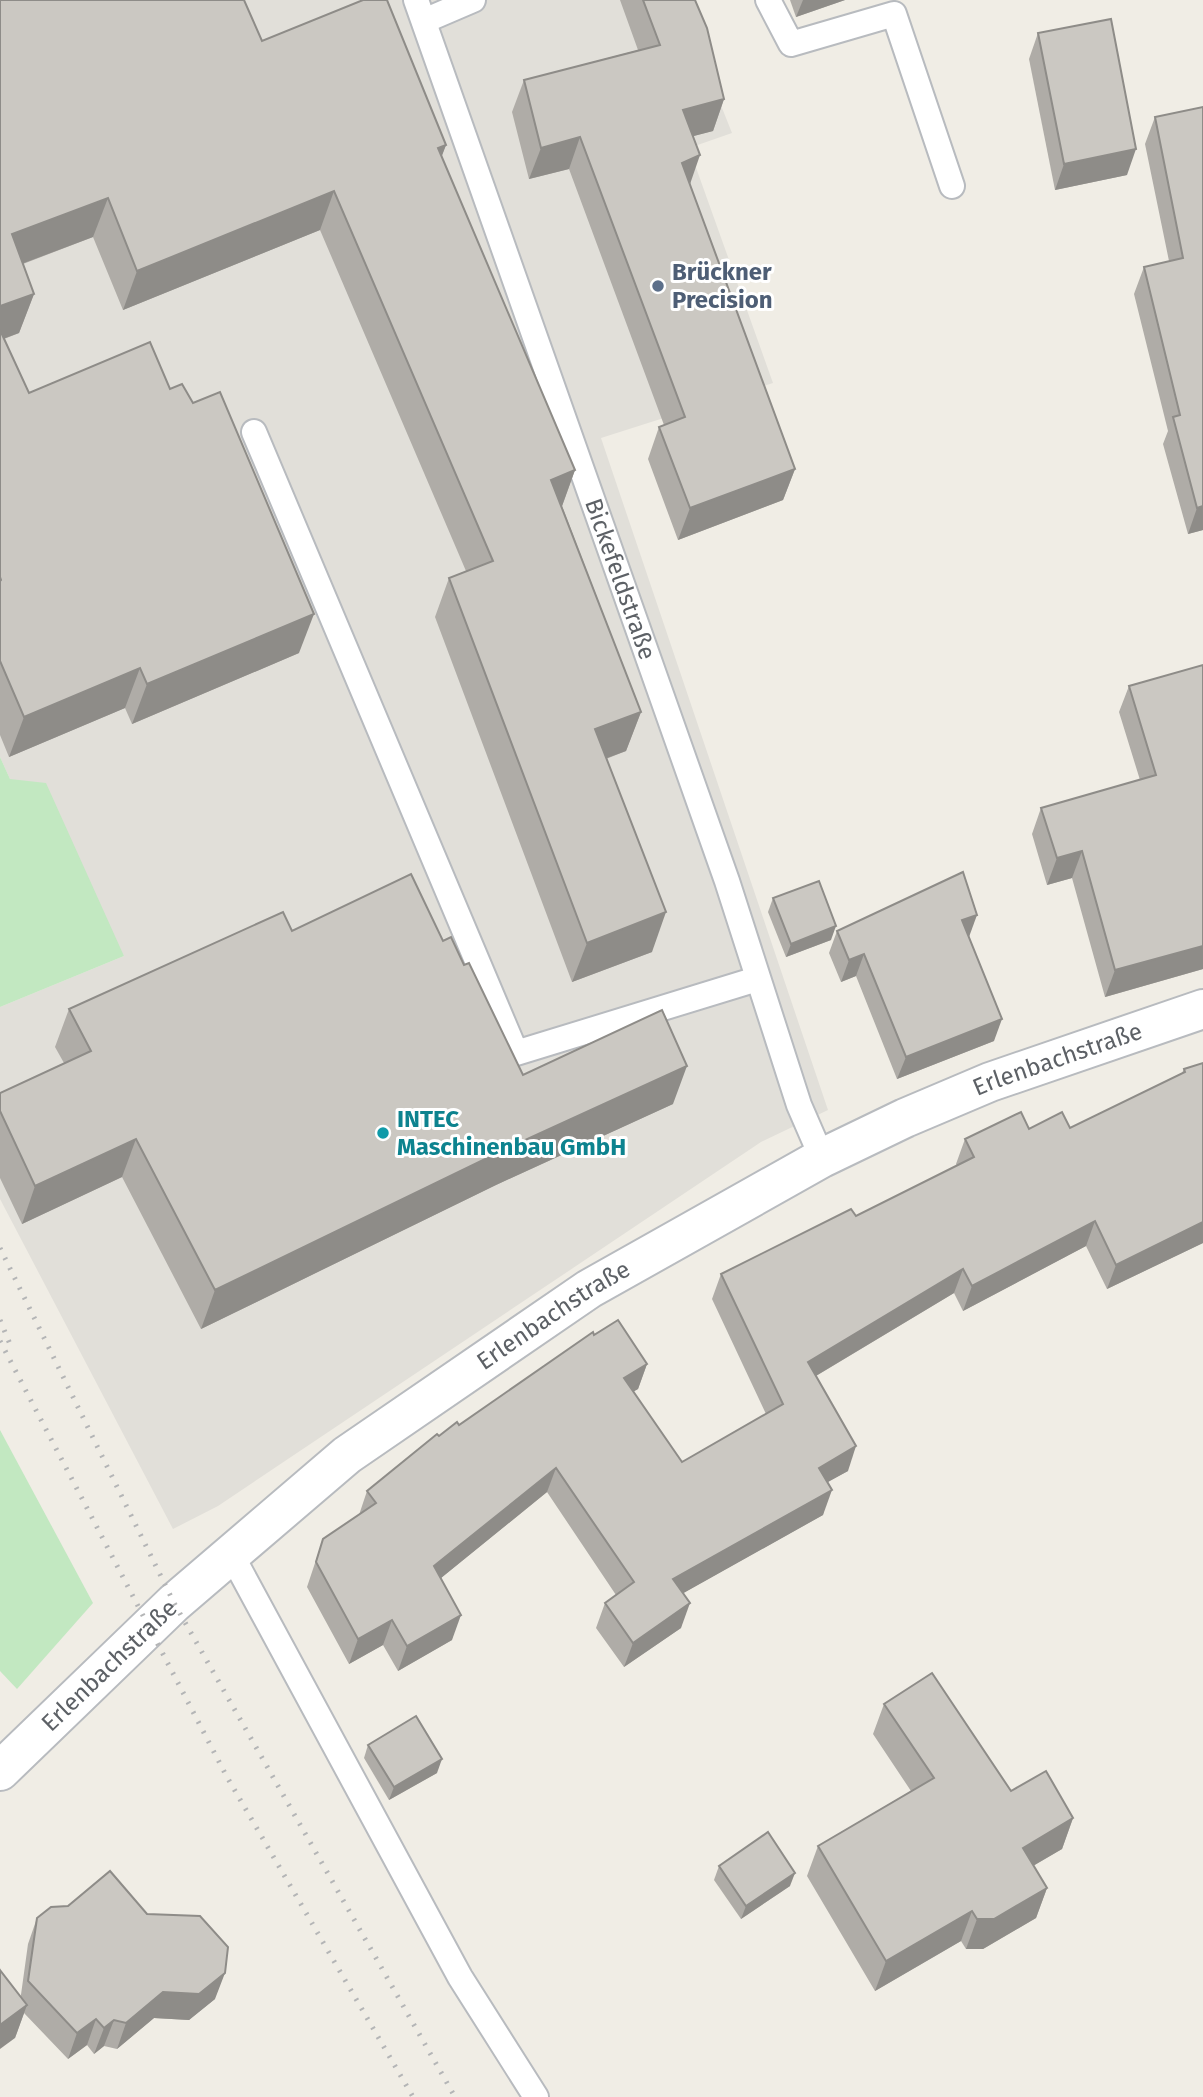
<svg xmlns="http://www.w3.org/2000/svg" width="1203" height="2097" viewBox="0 0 1203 2097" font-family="'Fira Sans',sans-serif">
<rect width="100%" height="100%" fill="#f0ede5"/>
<polygon fill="#e1dfd9" points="0,0 679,0 732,133 689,148 773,383 601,438 828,1110 761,1142 218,1506 173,1529 0,1199 0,1007 124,956 10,779 0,757"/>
<g fill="#c2e8c1">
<polygon points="0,757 10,779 46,783 124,956 0,1007"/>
<polygon points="0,1430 93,1603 17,1689 0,1671"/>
</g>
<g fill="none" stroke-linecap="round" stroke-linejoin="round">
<g stroke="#b8bbbf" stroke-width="28">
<g id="service">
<path id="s1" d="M416 0 727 881 799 1105 822 1158"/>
<polyline points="768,0 791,44 894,14 952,186"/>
<polyline points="424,21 473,0"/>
<polyline points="254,432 516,1053 757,979"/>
<polyline points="230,1552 460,1977 536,2097"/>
</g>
</g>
<g stroke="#b8bbbf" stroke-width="42">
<g id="minor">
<path id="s2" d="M0 1771 174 1603 347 1455 589 1289 822 1158 905 1118 990 1082 1203 1009"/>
</g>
</g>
<use href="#service" stroke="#fff" stroke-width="24"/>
<use href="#minor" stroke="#fff" stroke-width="38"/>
<g stroke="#b4b5b6" stroke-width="5" stroke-dasharray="2 9" stroke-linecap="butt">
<polyline points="0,1248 174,1603 455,2097"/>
<polyline points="0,1320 12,1349"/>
<polyline points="0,1341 227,1777 413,2097"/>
</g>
</g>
<g fill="#afaca7">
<polygon points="0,0 262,41 446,145 441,157 575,470 562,506 641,712 626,751 606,759 652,952 572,982 435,617 449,578 466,571 320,230 123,310 93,237 23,264 34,294 19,333 4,339 29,393 170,389 299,653 132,724 125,708 9,757 0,735"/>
<polygon points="620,0 695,0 724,99 713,131 693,136 690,185 795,469 783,500 678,540 648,459 659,427 664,425 569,169 529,179 512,112 524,80 638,50"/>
<polygon points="790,0 845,0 796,17"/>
<polygon points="1038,33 1127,175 1055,190 1029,59"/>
<polygon points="1203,107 1203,530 1188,534 1163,444 1168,431 1134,294 1144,267 1169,261 1145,144 1155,117"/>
<polygon points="1203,665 1203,969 1105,997 1072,878 1047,885 1032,834 1041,808 1140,780 1119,712 1129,686"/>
<polygon points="773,898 831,940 786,957 768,912"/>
<polygon points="292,931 443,941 464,965 523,1075 673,1104 496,1185 201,1329 122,1177 22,1224 0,1178 0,1093 64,1063 55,1047 69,1009"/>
<polygon points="837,931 969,937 994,1041 897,1079 856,976 841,982 829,953"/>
<polygon points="1203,1063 1203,1243 1107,1289 1086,1246 963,1311 954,1293 816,1376 848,1471 827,1482 823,1515 683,1593 681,1628 624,1667 596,1628 605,1603 616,1595 547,1492 441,1578 452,1640 398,1671 383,1645 349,1664 307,1587 323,1539 359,1515 367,1491 439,1436 459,1425 594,1335 647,1364 638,1389 633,1391 682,1462 766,1414 712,1299 721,1274 856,1216 957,1166 956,1164 965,1139 1029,1129 1070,1128 1182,1073 1184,1069"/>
<polygon points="884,1704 1011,1791 1073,1818 1062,1849 1033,1866 1047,1888 1036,1918 983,1949 966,1949 961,1941 875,1991 807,1876 818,1846 911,1791 873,1734"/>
<polygon points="368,1745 437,1773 389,1800 364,1758"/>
<polygon points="719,1866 790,1886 741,1919 714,1880"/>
<polygon points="37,1918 215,1999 189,2020 154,2018 117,2049 104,2046 94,2054 87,2045 68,2059 24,2013 15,2038 28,1944"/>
</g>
<g fill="#8e8c88">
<polygon points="803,0 845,0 796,17"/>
<polygon points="724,99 713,131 671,142 683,110"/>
<polygon points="580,137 569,169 529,179 541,148"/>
<polygon points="446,145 431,185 438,148"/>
<polygon points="1136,149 1127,175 1055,190 1064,164"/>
<polygon points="700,155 689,187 682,163"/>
<polygon points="334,191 320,230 123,310 137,271"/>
<polygon points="108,198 93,237 0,272 12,234"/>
<polygon points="34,294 19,333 0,340 0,306"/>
<polygon points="795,469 783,500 678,540 690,508"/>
<polygon points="575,470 561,509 551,480"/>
<polygon points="1203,506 1203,530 1188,534 1197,508"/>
<polygon points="314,614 299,653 132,724 147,684"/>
<polygon points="140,668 125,708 9,757 24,717"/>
<polygon points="641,712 626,751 580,768 595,729"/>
<polygon points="1082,851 1072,878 1047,885 1057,858"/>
<polygon points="666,912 652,952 572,982 587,943"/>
<polygon points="977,915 969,937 962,920"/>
<polygon points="836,926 831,940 786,957 791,944"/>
<polygon points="1203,946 1203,969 1105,997 1115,970"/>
<polygon points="864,954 856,976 841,982 849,960"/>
<polygon points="1002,1019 994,1041 897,1079 906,1057"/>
<polygon points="687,1066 673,1104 496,1185 201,1329 215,1290 510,1147"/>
<polygon points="136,1139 122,1177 22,1224 35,1186"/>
<polygon points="1095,1221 1086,1246 963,1311 972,1286"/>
<polygon points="1203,1222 1203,1243 1107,1289 1116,1265"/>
<polygon points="963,1269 954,1293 799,1386 808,1362"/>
<polygon points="647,1364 638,1389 615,1403 624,1378"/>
<polygon points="856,1446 848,1471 810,1492 819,1468"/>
<polygon points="556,1468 547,1492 425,1591 434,1566"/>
<polygon points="832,1490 823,1515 664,1604 673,1579"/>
<polygon points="690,1603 681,1628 624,1667 633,1643"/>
<polygon points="461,1615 452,1640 398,1671 407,1646"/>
<polygon points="392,1620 383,1645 349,1664 358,1639"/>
<polygon points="442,1759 437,1773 389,1800 394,1787"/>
<polygon points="1073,1818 1062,1849 1012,1878 1023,1848"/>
<polygon points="795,1873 790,1886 741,1919 746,1906"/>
<polygon points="1047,1888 1036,1918 983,1949 966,1949 977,1919"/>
<polygon points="972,1911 961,1941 875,1991 886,1961"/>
<polygon points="225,1973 215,1999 189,2020 154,2018 117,2049 126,2023 163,1992"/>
<polygon points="27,2005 15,2038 0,2049 0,2025"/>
<polygon points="96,2019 87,2045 68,2059 77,2033"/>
<polygon points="114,2020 104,2046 94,2054 104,2028"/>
</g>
<g fill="#cbc8c2" stroke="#8e8c88" stroke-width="2">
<polygon points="0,0 244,0 262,41 363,0 387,0 446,145 438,148 575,470 551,480 641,712 595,729 666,912 587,943 449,578 493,561 334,191 137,271 108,198 12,234 34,294 0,306"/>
<polygon points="643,0 695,0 707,28 724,99 683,110 700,155 682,163 795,469 690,508 659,427 685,417 580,137 541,148 524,80 660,45"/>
<polygon points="1111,19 1136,149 1064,164 1038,33"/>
<polygon points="1203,107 1203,506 1197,508 1173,417 1180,415 1144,267 1183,258 1155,117"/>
<polygon points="0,330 29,393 150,342 170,389 182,384 193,403 220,392 314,614 147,684 140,668 24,717 0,661 0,581 1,580 0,577"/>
<polygon points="1203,665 1203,946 1115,970 1082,851 1057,858 1041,808 1156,775 1129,686"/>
<polygon points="963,872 977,915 962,920 1002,1019 906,1057 864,954 849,960 837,931"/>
<polygon points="411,874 443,941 451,937 464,965 469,963 523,1075 662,1010 687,1066 510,1147 215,1290 136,1139 35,1186 0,1111 0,1093 91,1051 69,1009 283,912 292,931"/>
<polygon points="819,881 836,926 791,944 773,898"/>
<polygon points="1203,1063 1203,1222 1116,1265 1095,1221 972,1286 963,1269 808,1362 856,1446 819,1468 832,1490 673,1579 690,1603 633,1643 605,1603 634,1582 556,1468 434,1566 461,1615 407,1646 392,1620 358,1639 316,1562 323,1539 376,1503 367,1491 437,1434 439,1436 457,1422 459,1425 593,1332 594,1335 618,1320 647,1364 624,1378 682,1462 783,1404 721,1274 851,1209 856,1216 974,1157 965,1139 1021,1112 1029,1129 1062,1112 1070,1128 1185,1072 1184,1069"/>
<polygon points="932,1673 1011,1791 1046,1771 1073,1818 1023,1848 1047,1888 994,1919 977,1919 972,1911 886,1961 818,1846 934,1778 884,1704"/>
<polygon points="416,1716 442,1759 394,1787 368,1745"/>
<polygon points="768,1832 795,1873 746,1906 719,1866"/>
<polygon points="110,1871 147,1914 200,1916 228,1947 225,1973 199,1994 163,1992 126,2023 114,2020 104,2028 96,2019 77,2033 28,1981 37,1918 51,1907 68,1906"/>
<polygon points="0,1970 27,2005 0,2025"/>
</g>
<circle fill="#5c6f8a" stroke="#fff" stroke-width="2.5" cx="658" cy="286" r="7"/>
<circle fill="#0f9aa8" stroke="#fff" stroke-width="2.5" cx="383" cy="1133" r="7"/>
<g text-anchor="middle" stroke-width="6" stroke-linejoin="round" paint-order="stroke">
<g font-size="24" font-weight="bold" fill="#4e5e75" stroke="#fff" text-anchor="start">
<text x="672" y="280">Brückner<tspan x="672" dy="28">Precision</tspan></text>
</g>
<g font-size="24" fill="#5d6166" stroke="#fff">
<text dy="8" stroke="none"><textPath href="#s1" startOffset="614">Bickefeldstraße</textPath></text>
<text dy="8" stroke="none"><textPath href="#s2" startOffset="1286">Erlenbachstraße</textPath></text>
<text dy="8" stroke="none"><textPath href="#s2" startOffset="719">Erlenbachstraße</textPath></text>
<text dy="8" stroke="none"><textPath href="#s2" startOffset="152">Erlenbachstraße</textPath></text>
</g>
<g font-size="24" font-weight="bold" fill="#0d838f" stroke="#fff" text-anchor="start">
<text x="397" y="1127">INTEC<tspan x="397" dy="28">Maschinenbau GmbH</tspan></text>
</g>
</g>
</svg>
